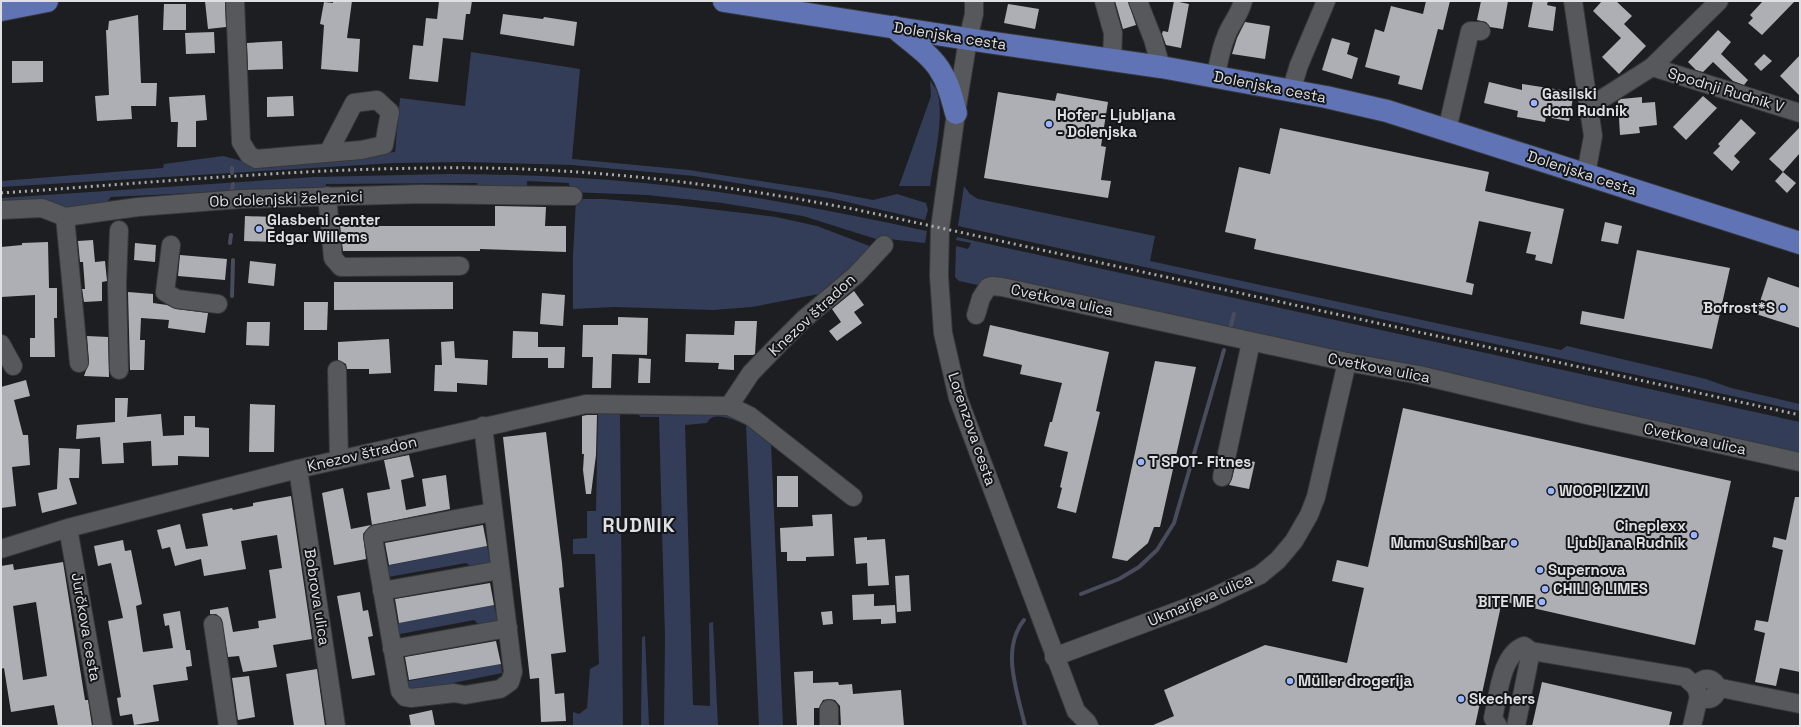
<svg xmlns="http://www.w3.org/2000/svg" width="1801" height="727" viewBox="0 0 1801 727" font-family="'Space Grotesk',sans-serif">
<rect width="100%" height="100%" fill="#1d1e21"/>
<g fill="#343d57">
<polygon points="471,52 580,69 572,159 689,170 826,191 873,200 897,194 926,203 928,210 925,220 834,199 694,176 572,165 467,162 394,163 1,187 1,181 163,168 164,164 223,156 253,164 395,152 400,98 465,106"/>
<path d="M930 80C932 84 935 87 937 91 945 115 934 160 930 186H899L931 96Z"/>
<path d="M448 174C513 174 579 177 644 183 739 192 833 211 927 231L925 243 888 239H876L803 216 722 203 647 195 569 192V183L527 181V190H479L477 183 326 184 324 191H315V187L111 197 104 206 63 210 1 204V198L314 177Z"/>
<polygon points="964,186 970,194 978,199 1155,236 1150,261 1561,350 1567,346 1706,379 1731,388 1800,404 1800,411 958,226"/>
<polygon points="576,199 604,199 676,205 776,217 817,226 872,247 873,250 824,293 752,307 713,310 614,307 573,309 573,255"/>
<polygon points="957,237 1800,422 1800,454 986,279 978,285 959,281 955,277 956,246 968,249 971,243 956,240"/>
<polygon points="598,410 620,412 623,726 573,726 573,712 579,714 587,708 590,669 599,664 595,554 573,554 573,539 587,538 587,511 596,511"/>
<path d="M638 412 727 414 742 419 771 442 783 726H759L746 425C736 421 713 409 707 423L685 425 693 705 710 706 709 623 713 622 718 726H664L665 638 659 417H640Z"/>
<polygon points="487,546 491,564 478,570 466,563 383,578 381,567"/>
<polygon points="494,605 498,622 491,628 482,627 474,620 395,635 406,642 398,644 394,641 391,624 392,624"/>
<polygon points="645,636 649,726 641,726 642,637"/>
<polygon points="501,664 502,673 453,683 453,687 406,693 403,682"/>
</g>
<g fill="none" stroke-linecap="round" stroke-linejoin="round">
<g stroke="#484c5d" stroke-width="4">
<polyline points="232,168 232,173"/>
<polyline points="232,189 233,184"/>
<polyline points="230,243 231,235"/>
<polyline points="232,296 233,260"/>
<polyline points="1230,329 1234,314"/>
<polyline points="1081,594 1119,579 1139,567 1157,550 1174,523 1224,350"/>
<path d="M1024 620C1000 650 1018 693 1025 726"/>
</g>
</g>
<g fill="#aeafb4" fill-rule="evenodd">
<polygon points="205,1 225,1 226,27 208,29"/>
<polygon points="333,1 352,1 347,38 360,39 358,72 321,69 324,25 320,24 324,2 333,3"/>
<polygon points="439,1 472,1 470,14 466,14 463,40 443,38 438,82 409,79 413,45 423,46 426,18 437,19"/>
<polygon points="1115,1 1128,1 1136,25 1123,29"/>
<polygon points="1174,1 1189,4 1181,48 1166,45 1162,34 1163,31 1168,32"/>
<polygon points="1426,1 1450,1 1443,30 1438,29 1422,90 1398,84 1400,76 1365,67 1375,29 1384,32 1391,6 1423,14"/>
<polygon points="1481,1 1508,1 1503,29 1490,27 1486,22 1477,20"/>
<polygon points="1533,1 1548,1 1547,5 1556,7 1553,31 1528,27"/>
<polygon points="1602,1 1616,1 1632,16 1624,24 1646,46 1619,74 1602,57 1621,38 1593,11"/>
<polygon points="1763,1 1795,1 1762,35 1748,23 1753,18 1750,15"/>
<polygon points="164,4 186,4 186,30 163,30"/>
<polygon points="1008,4 1039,9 1035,29 1004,23"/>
<polygon points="503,14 543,19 544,17 577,22 574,46 500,34"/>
<polygon points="138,15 141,83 157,83 156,106 131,106 132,119 97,121 95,96 109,95 106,30 108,30 109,21"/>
<polygon points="1245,22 1270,26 1265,59 1232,54 1237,38"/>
<polygon points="1718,30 1731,42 1721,54 1748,80 1744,85 1733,81 1713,62 1703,72 1696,70 1688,62"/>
<polygon points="214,32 215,53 186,54 185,33"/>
<polygon points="1332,38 1350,43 1347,54 1358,58 1352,79 1322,70"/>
<polygon points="282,41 283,69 248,70 247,43"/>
<polygon points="1764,54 1772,61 1761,71 1754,64"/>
<polygon points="1800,55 1800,96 1780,76"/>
<polygon points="12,61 43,61 43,82 12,83"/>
<polygon points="1489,82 1522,90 1522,84 1574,92 1569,121 1546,117 1545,122 1517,117 1518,111 1484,103"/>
<polygon points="998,92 1055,101 1057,93 1108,102 1101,146 1106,147 1101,180 1111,181 1108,198 984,178"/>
<polygon points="205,95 207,120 196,121 196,147 177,147 178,122 171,122 169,97"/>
<polygon points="293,96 294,116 267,117 267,97"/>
<polygon points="1703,96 1717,108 1686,140 1673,127"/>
<polygon points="1642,97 1642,103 1655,102 1657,125 1639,127 1640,133 1620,135 1618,101 1621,99"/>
<polygon points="1741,119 1756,133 1734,156 1740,162 1732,171 1713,153 1720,146 1718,144"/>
<polygon points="1800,127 1800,153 1783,172 1769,159"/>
<polygon points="1280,128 1489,172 1485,191 1564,209 1552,264 1535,260 1536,255 1526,253 1531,232 1479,221 1466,282 1474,284 1472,295 1254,249 1256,239 1225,232 1239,167 1270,174"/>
<polygon points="1783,172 1796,183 1787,193 1775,181"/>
<polygon points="495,206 546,207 545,226 566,226 566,252 480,249 480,251 343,251 340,226 495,226"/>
<polygon points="245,216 274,217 274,242 244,241"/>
<polygon points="1605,222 1622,226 1618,244 1601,241"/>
<polygon points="93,240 95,262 105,261 107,281 102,282 102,301 84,302 82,289 85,289 83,262 80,262 78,241"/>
<polygon points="48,242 49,288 57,288 57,318 54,318 55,357 30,357 30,338 35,338 35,295 1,297 1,247 22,245 22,243"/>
<polygon points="135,243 156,245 155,262 134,260"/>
<polygon points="1637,250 1730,268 1712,349 1580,324 1582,311 1624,319"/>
<polygon points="180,255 227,259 225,280 178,276"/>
<polygon points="250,261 276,264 274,286 248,283"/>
<polygon points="1768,277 1800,288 1800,328 1756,314"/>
<polygon points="334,282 453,282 453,309 334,310"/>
<polygon points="854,291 864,305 854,312 862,323 837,341 829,331 841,322 832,309"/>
<polygon points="128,292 153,294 153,303 167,305 176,309 208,313 205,333 168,328 169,320 141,318 140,340 145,340 144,370 130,370"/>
<polygon points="542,293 565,295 563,326 540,324"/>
<polygon points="304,302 328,302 327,330 304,330"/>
<polygon points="618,317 648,318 647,355 612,354 611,388 592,388 593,357 582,357 583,325 618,325"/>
<polygon points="735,321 757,321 755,354 753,355 734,355 734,370 718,369 719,363 685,362 686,334 734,335"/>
<polygon points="247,322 270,322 269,346 246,345"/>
<polygon points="990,325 1109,352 1096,411 1100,412 1076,513 1057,508 1062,488 1060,487 1068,452 1044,446 1050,422 1052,422 1062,383 1020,374 1022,365 983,356"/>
<polygon points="513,331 538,332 538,347 565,347 564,368 548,368 548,358 512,358"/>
<polygon points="87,336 108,337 109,377 84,376 89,362"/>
<polygon points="389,339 391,373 369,374 369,369 347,369 346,364 338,360 338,342"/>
<polygon points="454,341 455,358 488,360 487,385 457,383 457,392 434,391 435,365 442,365 441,342"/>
<polygon points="639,358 651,359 650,383 638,383"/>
<polygon points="1155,361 1196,367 1160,527 1154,527 1148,543 1127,561 1112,558"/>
<polygon points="26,380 30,396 14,400 23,435 28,435 30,465 12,467 16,506 1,508 1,387"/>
<polygon points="115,398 128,398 127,417 161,414 163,436 184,435 184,416 195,416 195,427 209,428 209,457 178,456 178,465 152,466 151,441 123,443 124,463 102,464 100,437 76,439 77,425 115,422"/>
<polygon points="250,404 275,405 274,452 249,452"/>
<polygon points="1403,408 1731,481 1695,645 1502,601 1475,726 1151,726 1174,716 1164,690 1265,645 1347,663 1364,588 1332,581 1337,560 1368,567"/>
<polygon points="587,415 597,415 596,455 591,494 586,494 583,470 584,454 582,454 582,416"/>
<polygon points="546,432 562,563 564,587 559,588 566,652 551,654 555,694 564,693 566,721 541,722 539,678 530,679 503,437"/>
<polygon points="59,448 80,449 79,478 69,478 77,504 42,513 38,493 57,489"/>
<polygon points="409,455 414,477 401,480 406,510 426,506 422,479 446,475 450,509 372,525 367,493 390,489 384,460"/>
<polygon points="1237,458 1255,462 1249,489 1229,485 1232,479"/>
<rect x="777" y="476" width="21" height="31"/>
<polygon points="343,488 351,529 371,525 363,534 366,559 334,565 322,493"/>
<polygon points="291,496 312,639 273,645 277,667 243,672 239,656 228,657 221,618 216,614 210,614 210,610 228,607 233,632 259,628 258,621 276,618 269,570 282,568 277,535 241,541 246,569 204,576 201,559 175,566 170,547 162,549 157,530 180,524 186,549 208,546 202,514 232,508 233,510 253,506 253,503"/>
<polygon points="1795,497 1800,497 1800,672 1780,668 1776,686 1755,682 1765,633 1754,630 1756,620 1768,622 1783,550 1772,547 1774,537 1786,540"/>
<polygon points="832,514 834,556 806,557 806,561 787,561 787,552 781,552 780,528 813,526 812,515"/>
<polygon points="483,525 487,546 389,565 385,543"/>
<polygon points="867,537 867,540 885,539 889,585 868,586 867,563 856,564 854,538"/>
<polygon points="123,540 125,551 131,550 142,604 136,606 143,652 173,648 169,625 165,626 163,614 180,611 186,650 190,650 192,666 186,667 188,680 153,685 159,721 134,725 132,714 120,716 117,698 121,697 108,621 123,618 111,563 98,566 94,546"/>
<path d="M63 562 85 700H88L92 726H58L54 705 11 712 4 668 1 669V566L13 564 14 570ZM36 602 47 676 23 680 13 606Z"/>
<polygon points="909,575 911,611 897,612 895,576"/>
<polygon points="490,583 494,605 399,623 395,599"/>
<polygon points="360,592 363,611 368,610 373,636 368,637 375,675 352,679 337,596"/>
<polygon points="874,594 874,606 895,605 896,623 881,624 881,619 853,620 852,595"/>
<polygon points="832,611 833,624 823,625 821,612"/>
<polygon points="496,641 501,664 409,680 405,657"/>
<polygon points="317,669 325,726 294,726 286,674"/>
<polygon points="813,671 813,683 838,682 839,685 852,684 853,694 901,690 904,726 841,726 840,706 835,700 829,699 823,700 819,708 814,708 814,726 797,726 794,672"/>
<polygon points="249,676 255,717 238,720 232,678"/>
<polygon points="1542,682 1672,712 1669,726 1532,726"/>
<polygon points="432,710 435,726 411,726 409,715"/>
</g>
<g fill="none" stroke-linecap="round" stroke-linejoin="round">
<g stroke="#37383a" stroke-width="20">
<g id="minor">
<polyline points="235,1 241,142 249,155 256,159 361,150 384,145 390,112 377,100 354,103 328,153"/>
<polyline points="974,1 974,14 968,39 956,113 940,228 939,276 943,333 958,398 1076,711 1087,722 1089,726"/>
<polyline points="1104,1 1113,33 1112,59"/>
<polyline points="1138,1 1153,39 1161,67"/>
<polyline points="1573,1 1593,136 1586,174"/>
<polyline points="1652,67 1800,113"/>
<path d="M1216 77C1218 63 1221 48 1227 34 1232 22 1240 14 1243 1"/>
<polyline points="1291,91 1299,65 1326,1"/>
<polyline points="1589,107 1652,67 1719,1"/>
<polyline points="1447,130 1470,31 1481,31"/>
<polyline points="327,196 333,258 341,267 460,266"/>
<polyline points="1,210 42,208 65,217 138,207 241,199 422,194 573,196"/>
<polyline points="65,217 79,363"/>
<polyline points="119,230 117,284 119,370"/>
<polyline points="171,245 165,292 177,299 218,304"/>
<polyline points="976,315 981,298 988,287 992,286 1002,287 1347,362 1419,375 1587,415 1800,462"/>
<polyline points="1,344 13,366"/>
<polyline points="337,370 339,459"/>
<polyline points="729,406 750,416 853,497"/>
<polyline points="483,426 513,672 510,682 500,689 465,695 454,693 411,698 405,697 400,691 373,537 376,534 493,512"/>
<polyline points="298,469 336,726"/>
<polyline points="1222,477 1251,342"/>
<polyline points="68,528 103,726"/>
<polyline points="1,549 68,528 298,469 586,404 729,406 751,373 779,344 804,319 856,275 884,245"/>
<polyline points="382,591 500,570"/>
<polyline points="213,624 228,726"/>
<polyline points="392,649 508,628"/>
<polyline points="1054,657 1207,600 1260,575 1278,560 1294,541 1309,515 1316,497 1347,362"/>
<circle cx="1707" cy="689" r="10"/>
<polyline points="1716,687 1800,704"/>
<polyline points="829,709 829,726"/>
<path d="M1498 726 1493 718C1498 697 1501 654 1524 646L1531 651 1685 677 1697 688"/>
<polyline points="1516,726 1531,651"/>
<polyline points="1692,726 1699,696"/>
</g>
</g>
<g stroke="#37383a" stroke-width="24">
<g id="major">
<polyline points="724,1 987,42 1161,67 1326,97 1387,111 1800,243"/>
<polyline points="1,10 47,1"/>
<path d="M894 27C908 40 932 55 941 72 949 84 952 99 956 113"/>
</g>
</g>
<use href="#minor" stroke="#56585c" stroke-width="18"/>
<use href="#major" stroke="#6074b5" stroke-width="22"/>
<path stroke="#aaabad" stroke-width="3" stroke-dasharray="2 4" stroke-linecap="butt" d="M1 193C162 182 323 166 484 168 610 170 734 186 858 210L1800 415"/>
</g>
<g fill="#9bb5fd" stroke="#131518" stroke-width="1.5">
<circle cx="1534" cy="103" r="4"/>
<circle cx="1049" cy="124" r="4"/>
<circle cx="259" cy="229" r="4"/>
<circle cx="1783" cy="308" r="4"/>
<circle cx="1141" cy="462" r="4"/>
<circle cx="1551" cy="491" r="4"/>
<circle cx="1694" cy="535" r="4"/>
<circle cx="1514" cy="543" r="4"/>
<circle cx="1540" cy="570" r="4"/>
<circle cx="1545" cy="589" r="4"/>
<circle cx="1542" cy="602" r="4"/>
<circle cx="1290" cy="681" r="4"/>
<circle cx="1461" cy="699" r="4"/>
</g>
<g text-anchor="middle" stroke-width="4" stroke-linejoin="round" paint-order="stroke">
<g font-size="15" fill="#dfe0e2" stroke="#131518">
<text transform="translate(950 36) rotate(9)" y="5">Dolenjska cesta</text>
<text transform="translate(1270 87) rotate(11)" y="5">Dolenjska cesta</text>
<text transform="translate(1726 90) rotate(17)" y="5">Spodnji Rudnik V</text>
<text transform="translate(1582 173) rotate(18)" y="5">Dolenjska cesta</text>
<text transform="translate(286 199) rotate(-2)" y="5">Ob dolenjski železnici</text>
<text transform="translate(1062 300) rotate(12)" y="5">Cvetkova ulica</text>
<text transform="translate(812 315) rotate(-43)" y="5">Knezov štradon</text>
<text transform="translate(1379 368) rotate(11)" y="5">Cvetkova ulica</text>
<text transform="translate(972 429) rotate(71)" y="5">Lorenzova cesta</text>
<text transform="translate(1695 439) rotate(12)" y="5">Cvetkova ulica</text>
<text transform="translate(362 454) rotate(-13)" y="5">Knezov štradon</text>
<text transform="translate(317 597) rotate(81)" y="5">Bobrova ulica</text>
<text transform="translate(1200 600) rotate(-23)" y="5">Ukmarjeva ulica</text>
<text transform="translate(86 627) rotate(80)" y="5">Jurčkova cesta</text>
</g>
<g font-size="15" font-weight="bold" fill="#dfe0e2" stroke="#131518" text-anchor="start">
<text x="1542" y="99">Gasilski<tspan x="1542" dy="17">dom Rudnik</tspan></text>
<text x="1057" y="120">Hofer - Ljubljana<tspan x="1057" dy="17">- Dolenjska</tspan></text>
<text x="267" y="225">Glasbeni center<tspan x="267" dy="17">Edgar Willems</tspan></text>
<text x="1775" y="313" text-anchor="end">Bofrost*S</text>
<text x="1149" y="467">T SPOT- Fitnes</text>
<text x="1559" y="496">WOOP! IZZIVI</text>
<text x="1686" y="531" text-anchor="end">Cineplexx<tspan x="1686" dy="17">Ljubljana Rudnik</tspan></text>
<text x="1506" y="548" text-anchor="end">Mumu Sushi bar</text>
<text x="1548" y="575">Supernova</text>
<text x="1553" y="594">CHILI &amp; LIMES</text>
<text x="1534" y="607" text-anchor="end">BITE ME</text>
<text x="1298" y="686">Müller drogerija</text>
<text x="1469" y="704">Skechers</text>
</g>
<g font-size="19" font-weight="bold" letter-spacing="1" fill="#dfe0e2" stroke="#131518">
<text x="639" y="532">RUDNIK</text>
</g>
</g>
<rect width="1801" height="727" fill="none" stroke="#dfe0e2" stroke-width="4"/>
</svg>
